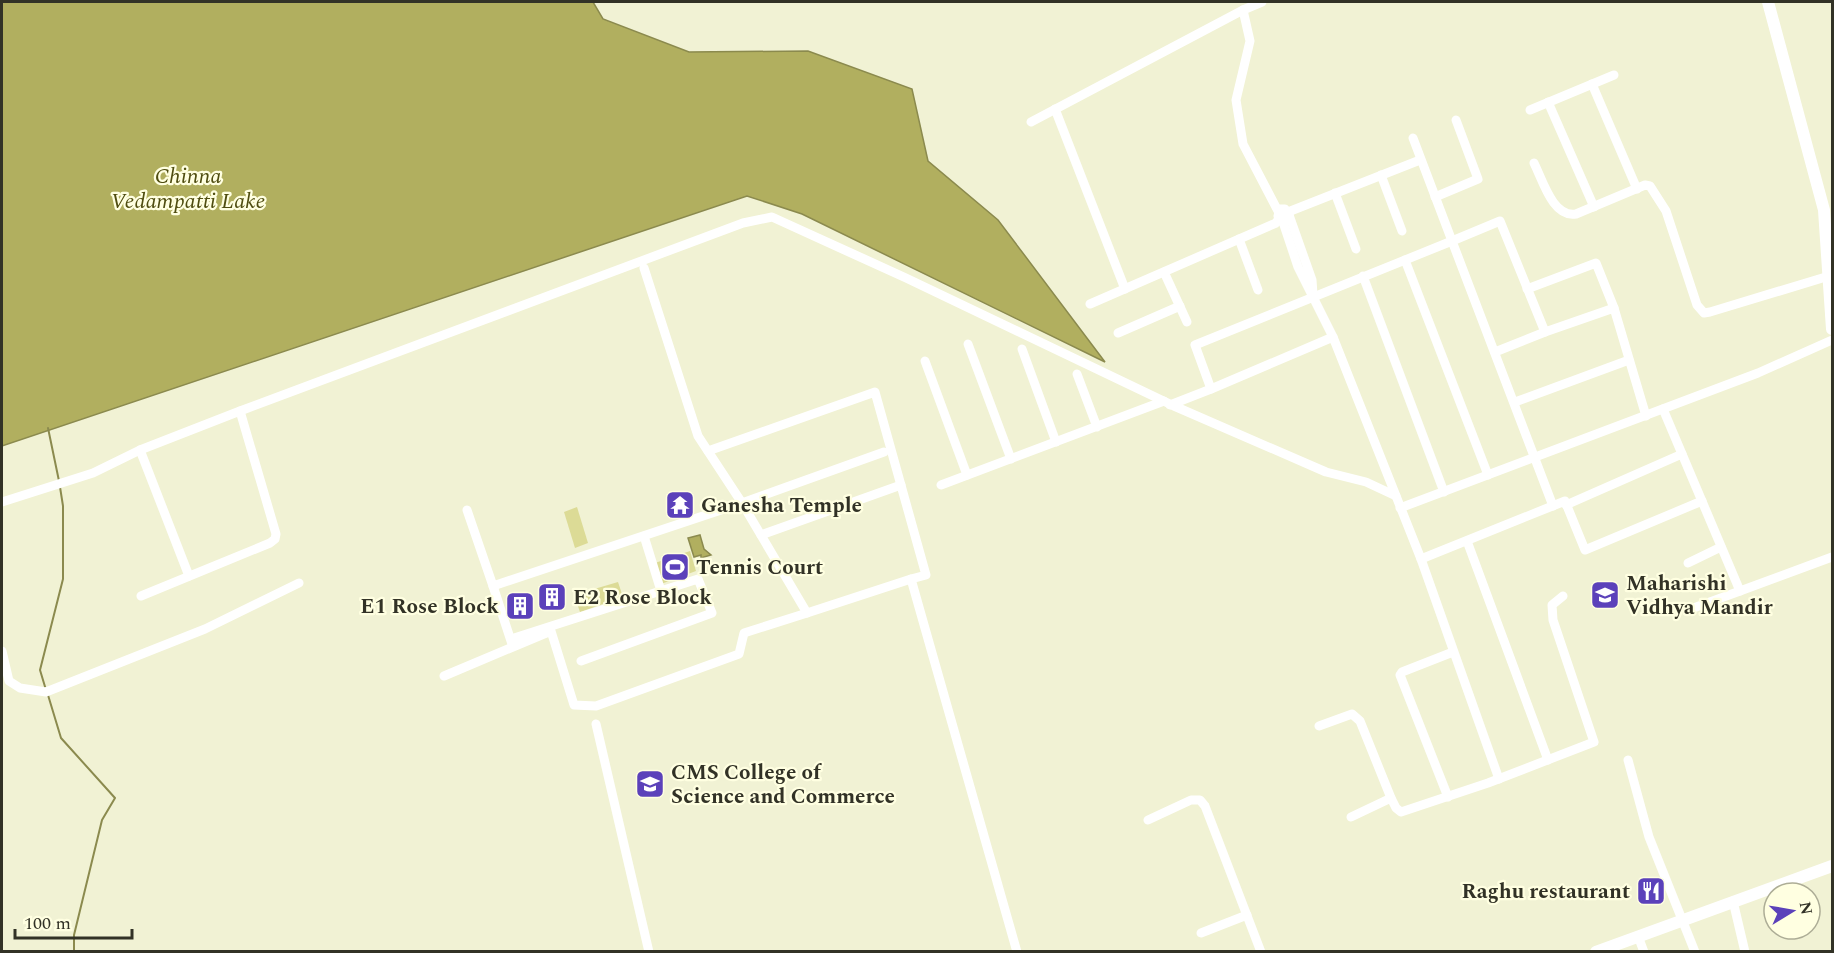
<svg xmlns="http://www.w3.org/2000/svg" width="1834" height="953" viewBox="0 0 1834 953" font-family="Spectral,serif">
<rect width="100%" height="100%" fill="#f1f2d4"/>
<g fill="#dcdb96">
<polygon points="577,507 588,543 575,548 564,512"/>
<polygon points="690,551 696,571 661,584 655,563"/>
<polygon points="618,582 623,597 580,612 574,595"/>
</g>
<g fill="#b1af5f" stroke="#8b8a4e" stroke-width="1.5">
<polygon points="2,2 593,2 603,19 689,52 808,51 912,89 928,161 998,220 1105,362 802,214 747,196 2,446"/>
<polygon points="700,535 704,549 711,555 701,558 701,555 694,557 688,538"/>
</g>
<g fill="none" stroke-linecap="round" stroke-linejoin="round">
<g stroke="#8b8a4e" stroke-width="2">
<polyline points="48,428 59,481"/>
<polyline points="46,690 40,670 63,579 63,506 60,487"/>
<polyline points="48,695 61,738 115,798 102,820 74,935 74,952"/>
</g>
<g stroke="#fff" stroke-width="9">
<polyline points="1243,10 1250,41 1236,100 1243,144 1278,211"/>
<polyline points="1592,84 1637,189"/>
<polyline points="1548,102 1594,207"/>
<polyline points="1055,109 1125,289"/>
<polyline points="1530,110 1614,75"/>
<polyline points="1031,122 1243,10 1262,2"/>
<polyline points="1413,138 1452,241 1195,345 1211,389 1333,337 1421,559 1565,501 1585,550 1702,501"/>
<path d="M1534 163C1543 181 1553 218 1576 214L1645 185 1650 186 1666 211 1697 305 1704 313 1710 312 1829 276"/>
<polyline points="1381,175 1402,231"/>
<polyline points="1335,193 1356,249"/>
<polyline points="1435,197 1478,179 1456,120"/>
<polyline points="1288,212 1420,160"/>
<polyline points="1289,215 1312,280 1313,295"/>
<polyline points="1282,219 1286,219 1289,215 1285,209 1280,209 1278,216 1282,219 1298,267 1333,337"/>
<polyline points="1239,239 1258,290"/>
<polyline points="1405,260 1488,475"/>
<polyline points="644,268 698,436 742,503 884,452"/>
<polyline points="1164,272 1187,322"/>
<polyline points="1363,276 1444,492"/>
<polyline points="1527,289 1596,263 1614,308"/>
<polyline points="1090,304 1276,223 1279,218"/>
<polyline points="1118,333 1180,306"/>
<polyline points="968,344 1011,459"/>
<polyline points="1022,349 1056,442"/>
<polyline points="1495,352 1545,332"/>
<polyline points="925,361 967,475"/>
<polyline points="1077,374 1097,427"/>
<polyline points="1515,402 1629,360"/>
<polyline points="1170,405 1211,389"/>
<polyline points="1663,409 1740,591 1688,610"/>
<polyline points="140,450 189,576"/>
<polyline points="708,451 875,392 926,575 911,579"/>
<polyline points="941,485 1164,401"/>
<polyline points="2,502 93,473 140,450 240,411 743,223 772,217 906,278 1174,406 1326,472 1366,482 1396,496"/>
<polyline points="1566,505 1682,454"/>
<polyline points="1553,506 1452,241 1500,221 1545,332 1614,308 1646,416"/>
<polyline points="1400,508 1758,373 1832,340"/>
<polyline points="467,510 493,586 742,503 807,613 911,579 1017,952"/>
<polyline points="761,535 901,485"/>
<polyline points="644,536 661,591"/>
<polyline points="1467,541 1548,760"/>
<polyline points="1421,559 1499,779"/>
<polyline points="1688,563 1721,547"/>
<polyline points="493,586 512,644"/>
<polyline points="1740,591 1832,557"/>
<polyline points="141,596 270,543 275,539 276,534 240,411"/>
<polyline points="511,639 698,579 712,613 581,661"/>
<polyline points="2,651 9,681 20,688 46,692 205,629 299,583"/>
<polyline points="444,676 551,631 574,705 596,706 739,654 744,633 807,613"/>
<polyline points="596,724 649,952"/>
<polyline points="1319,726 1352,714 1360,721 1391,798 1396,808 1401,812 1488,783 1594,742 1553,620 1552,605 1563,596"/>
<polyline points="1628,760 1649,837 1695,952"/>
<polyline points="1448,797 1400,675 1402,672 1453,652"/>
<polyline points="1351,817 1391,798"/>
<polyline points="1148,820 1191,800 1200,800 1205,806 1261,952"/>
<polyline points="1733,901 1745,952"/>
<polyline points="1201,933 1247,915"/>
<polyline points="1638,936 1644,952"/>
</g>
<g stroke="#fff" stroke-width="12">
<polyline points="1768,2 1824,210 1832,329"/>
<polyline points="1596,952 1832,866"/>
</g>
</g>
<defs>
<g id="temple-square" transform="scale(1.5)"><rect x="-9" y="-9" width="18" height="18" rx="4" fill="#5b41ba" stroke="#ffffe1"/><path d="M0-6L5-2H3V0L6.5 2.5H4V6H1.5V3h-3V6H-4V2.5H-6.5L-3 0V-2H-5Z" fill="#fff"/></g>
<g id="stadium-square" transform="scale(1.5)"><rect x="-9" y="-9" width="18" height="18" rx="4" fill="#5b41ba" stroke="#ffffe1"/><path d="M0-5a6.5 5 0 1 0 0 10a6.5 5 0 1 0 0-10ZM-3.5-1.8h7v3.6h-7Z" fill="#fff"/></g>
<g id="school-square" transform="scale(1.5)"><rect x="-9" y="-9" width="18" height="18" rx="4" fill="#5b41ba" stroke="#ffffe1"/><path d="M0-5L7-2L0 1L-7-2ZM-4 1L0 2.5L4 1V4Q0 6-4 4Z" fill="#fff"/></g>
<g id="building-square" transform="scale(1.5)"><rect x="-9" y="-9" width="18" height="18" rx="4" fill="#5b41ba" stroke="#ffffe1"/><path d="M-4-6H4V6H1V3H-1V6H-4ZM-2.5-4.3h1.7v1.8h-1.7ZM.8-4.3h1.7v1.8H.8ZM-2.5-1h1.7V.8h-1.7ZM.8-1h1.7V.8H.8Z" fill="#fff"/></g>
<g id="university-square" transform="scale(1.5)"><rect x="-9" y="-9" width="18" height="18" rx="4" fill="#5b41ba" stroke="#ffffe1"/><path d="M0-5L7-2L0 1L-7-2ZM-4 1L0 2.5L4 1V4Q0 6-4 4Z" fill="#fff"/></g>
<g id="restaurant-square" transform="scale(1.5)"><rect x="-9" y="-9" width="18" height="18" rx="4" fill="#5b41ba" stroke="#ffffe1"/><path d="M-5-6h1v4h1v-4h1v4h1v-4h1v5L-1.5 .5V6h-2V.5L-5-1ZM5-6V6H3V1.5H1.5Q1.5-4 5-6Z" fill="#fff"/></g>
</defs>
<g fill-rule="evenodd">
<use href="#temple-square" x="680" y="505"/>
<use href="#stadium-square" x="675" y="567"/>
<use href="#school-square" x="1605" y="595"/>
<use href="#building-square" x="552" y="597"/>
<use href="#building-square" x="520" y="606"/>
<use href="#university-square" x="650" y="784"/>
<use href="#restaurant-square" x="1651" y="891"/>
</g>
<g text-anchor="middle" stroke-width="4.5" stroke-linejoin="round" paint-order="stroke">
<g font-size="21" font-weight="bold" fill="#323226" stroke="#ffffe1" text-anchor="start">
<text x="701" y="512">Ganesha Temple</text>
<text x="696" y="574">Tennis Court</text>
<text x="1626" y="590">Maharishi<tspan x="1626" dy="24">Vidhya Mandir</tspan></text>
<text x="573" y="604">E2 Rose Block</text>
<text x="499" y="613" text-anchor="end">E1 Rose Block</text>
<text x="671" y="779">CMS College of<tspan x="671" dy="24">Science and Commerce</tspan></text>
<text x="1630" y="898" text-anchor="end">Raghu restaurant</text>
</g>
<g font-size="22" font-style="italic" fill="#4f4d10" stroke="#ffffe1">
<text x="188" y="183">Chinna<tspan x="188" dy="25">Vedampatti Lake</tspan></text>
</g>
</g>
<rect width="1834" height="953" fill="none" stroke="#323226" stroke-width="6"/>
<g transform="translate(1792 911) rotate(79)"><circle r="28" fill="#ffffe1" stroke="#adad96" stroke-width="1.5"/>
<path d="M0-4.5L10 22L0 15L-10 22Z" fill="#5b41ba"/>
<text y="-9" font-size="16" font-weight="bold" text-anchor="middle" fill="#323226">N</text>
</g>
<path d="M15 929v9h117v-9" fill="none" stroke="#323226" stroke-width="3"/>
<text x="24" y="929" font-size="18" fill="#323226" stroke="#ffffe1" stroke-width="4.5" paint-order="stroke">100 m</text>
</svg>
